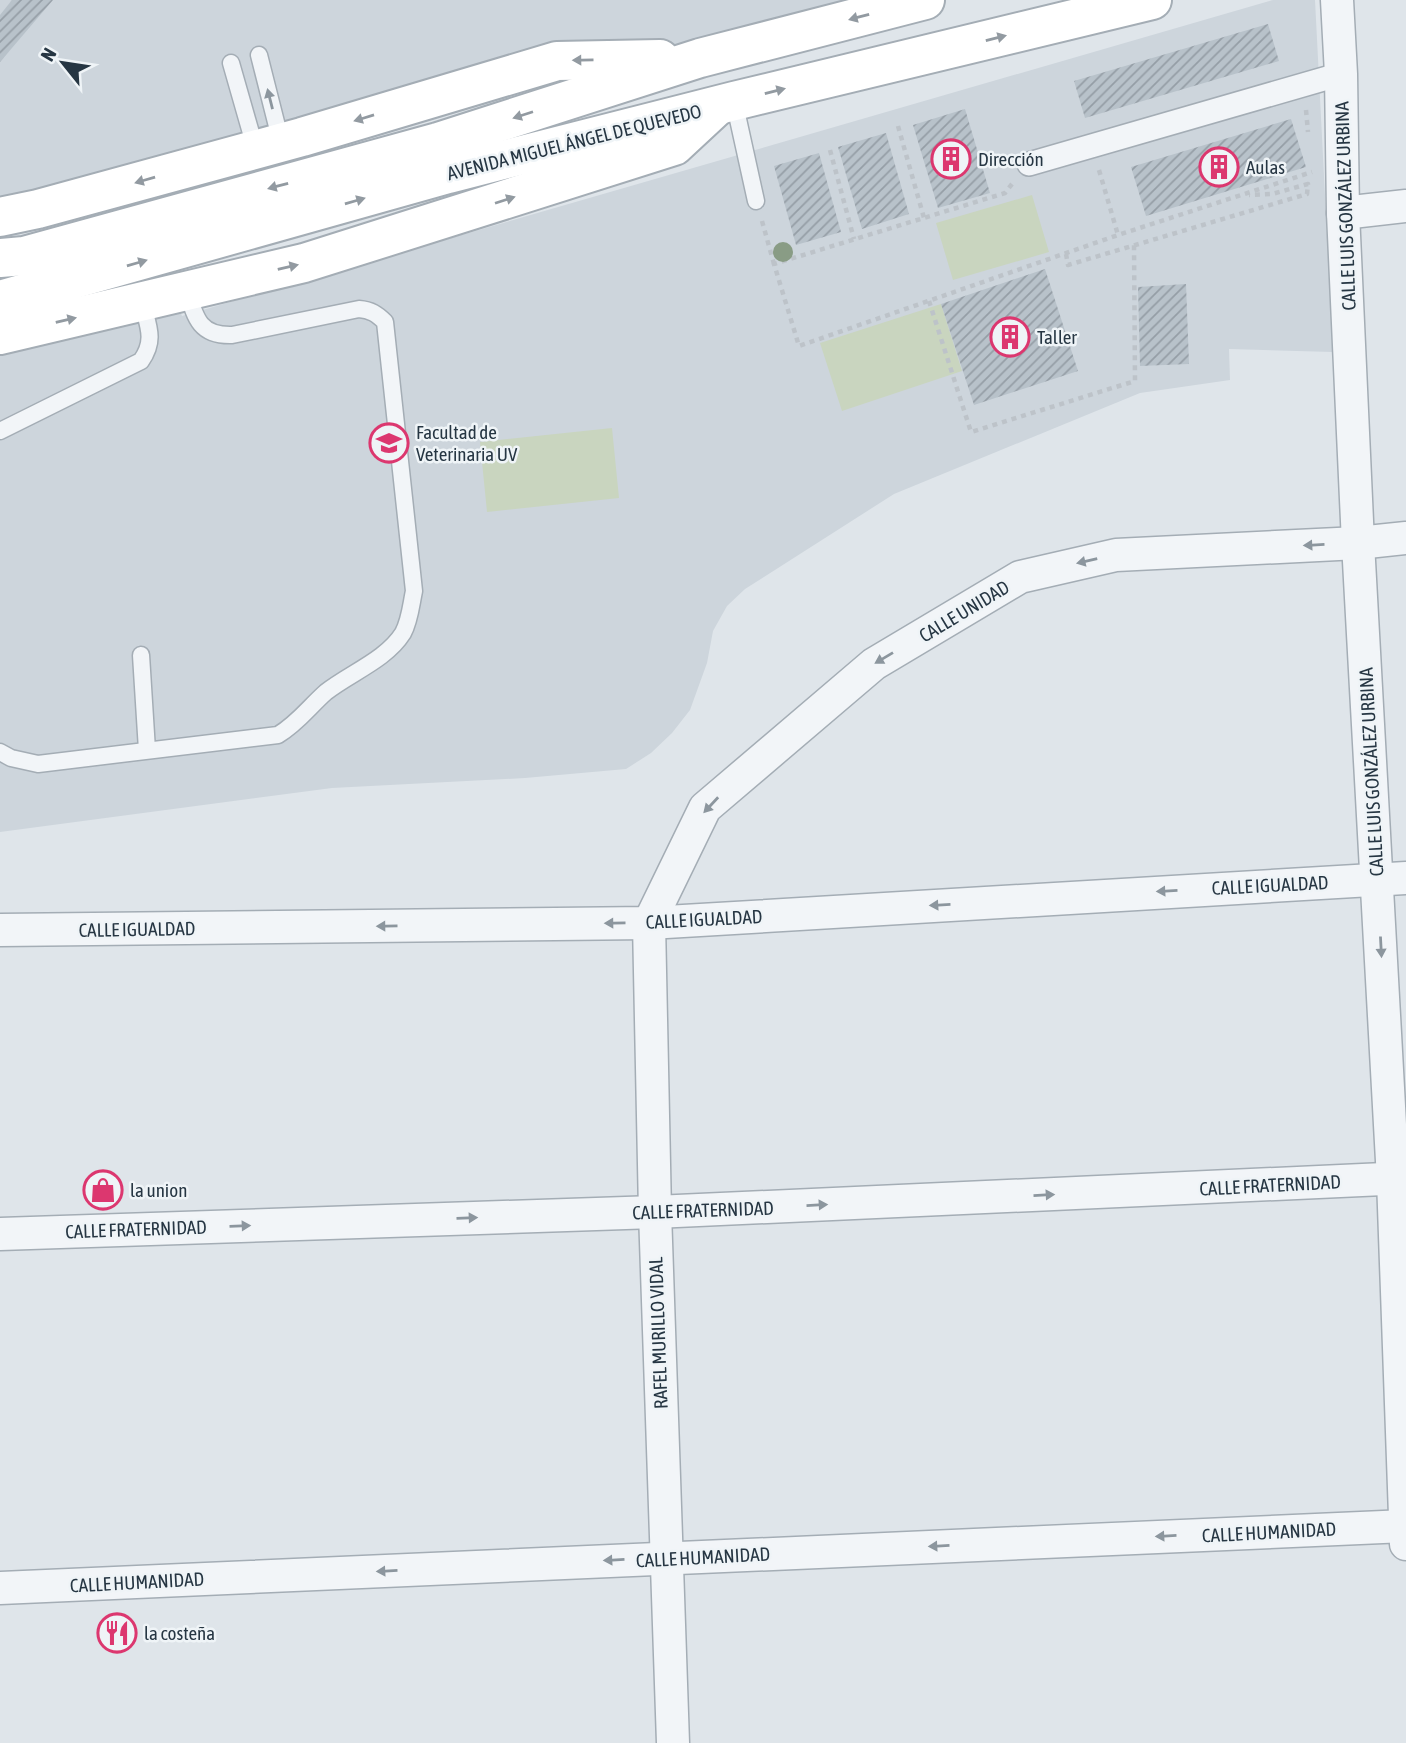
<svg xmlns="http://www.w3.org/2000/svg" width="1406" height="1743" viewBox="0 0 1406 1743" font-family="'Asap Condensed',sans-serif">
<defs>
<pattern id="building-hatch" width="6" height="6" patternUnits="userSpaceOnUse" patternTransform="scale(1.75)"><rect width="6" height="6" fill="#b8c2ca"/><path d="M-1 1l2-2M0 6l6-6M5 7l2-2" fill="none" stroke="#959ea6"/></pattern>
</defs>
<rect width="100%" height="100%" fill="#dfe5ea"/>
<g fill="#cdd5dc">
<polygon points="0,0 876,0 0,198"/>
<polygon points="1273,0 1315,0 1333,352 1229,349 1230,380 1140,393 894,494 745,589 727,606 713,631 707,663 690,710 672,733 651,753 626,769 525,778 332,788 0,832 0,336 180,311 182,316"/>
</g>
<g fill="#c9d5bf">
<polygon points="1032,195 1049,252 953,280 936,223"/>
<polygon points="941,304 962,371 842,411 820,343"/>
<polygon points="612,428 619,498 487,512 480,442"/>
</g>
<g fill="url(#building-hatch)">
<polygon points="12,0 53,0 0,62 0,15"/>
<polygon points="1268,24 1279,61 1085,118 1074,81"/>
<polygon points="965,109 990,193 938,208 913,125"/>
<polygon points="1291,119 1306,167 1146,216 1131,167"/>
<polygon points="886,133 909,214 862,229 838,147"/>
<polygon points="819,153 841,232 796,245 774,166"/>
<polygon points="1045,269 1078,371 974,405 941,304"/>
<polygon points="1186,284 1189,364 1140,366 1138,287"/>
</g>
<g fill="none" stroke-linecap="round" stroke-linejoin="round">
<g stroke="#a4adb5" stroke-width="19">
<g id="service">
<polyline points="259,55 281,142"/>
<polyline points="231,63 251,133 253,150"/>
<polyline points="734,101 756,201"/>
<path d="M0 431 141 361C156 340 148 326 142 302"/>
<polyline points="141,655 147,750"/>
<path d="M0 752 11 758 38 764 278 735C298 723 309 707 326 692 350 673 386 660 403 633 410 620 411 605 414 591L385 322C377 314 371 310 359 309L232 335C199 336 195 317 187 290"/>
</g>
</g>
<g stroke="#a4adb5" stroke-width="26">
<polyline id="pedestrian" points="1029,164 1341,74"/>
</g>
<g stroke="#a4adb5" stroke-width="35">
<g id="minor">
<polyline points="1337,0 1341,74 1343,213 1358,543 1393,1179 1406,1544"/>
<polyline points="1343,213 1406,206"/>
<polyline points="0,930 649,923 1406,878"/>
<polyline points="0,1234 655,1212 1406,1178"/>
<polyline points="0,1588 1406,1526"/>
<polyline points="673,1743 655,1212 649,923 705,808 874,664 1020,577 1116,555 1358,543 1406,538"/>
</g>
</g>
<g stroke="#a4adb5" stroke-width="42">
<g id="secondary">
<polyline points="0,217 38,209 302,137 557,61 660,59"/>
<polyline points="0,258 24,256 438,142 700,58 925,0"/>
<polyline points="0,300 448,174 734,101 1152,0"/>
<polyline points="0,335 304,263 674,146 716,107"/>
</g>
</g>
<g stroke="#bdc3c9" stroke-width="4.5" stroke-dasharray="5 5" stroke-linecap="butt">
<polyline points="1306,110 1308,132"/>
<polyline points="898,126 924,218"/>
<polyline points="830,150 854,239"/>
<polyline points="1099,170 1118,235"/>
<polyline points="1012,184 1005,193 774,264 799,346 1118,235 1312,172"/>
<polyline points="762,221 774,264"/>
<polyline points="1066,254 1068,265 1307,194 1308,184 1272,194 1249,195"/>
<polyline points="929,301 971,432 1135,381 1134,244"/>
</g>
<use href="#service" stroke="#f2f5f8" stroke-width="16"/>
<use href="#pedestrian" stroke="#f2f5f8" stroke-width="23"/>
<use href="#minor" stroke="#f2f5f8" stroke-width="32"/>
<use href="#secondary" stroke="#fff" stroke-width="38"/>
</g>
<circle fill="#899c85" cx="783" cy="252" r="10"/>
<defs><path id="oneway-solid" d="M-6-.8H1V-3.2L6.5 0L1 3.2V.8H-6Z" transform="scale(1.75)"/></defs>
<g fill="#929aa1">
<use href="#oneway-solid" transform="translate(859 17) rotate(165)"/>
<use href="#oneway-solid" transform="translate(996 38) rotate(-14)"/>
<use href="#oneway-solid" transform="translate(583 60) rotate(179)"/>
<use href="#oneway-solid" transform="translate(775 91) rotate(-14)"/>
<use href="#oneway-solid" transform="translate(523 115) rotate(162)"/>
<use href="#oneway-solid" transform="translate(364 118) rotate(163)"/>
<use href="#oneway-solid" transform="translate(145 180) rotate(164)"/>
<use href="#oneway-solid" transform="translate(278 186) rotate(165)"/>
<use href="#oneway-solid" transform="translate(505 200) rotate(-18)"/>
<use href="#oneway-solid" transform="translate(355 201) rotate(-16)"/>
<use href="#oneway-solid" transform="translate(137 263) rotate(-16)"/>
<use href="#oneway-solid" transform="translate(288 267) rotate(-13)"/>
<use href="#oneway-solid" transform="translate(66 320) rotate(-13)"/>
</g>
<g fill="#8c969e">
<use href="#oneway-solid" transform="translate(270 99) rotate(-104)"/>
<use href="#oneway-solid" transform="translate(1314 545) rotate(177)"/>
<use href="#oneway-solid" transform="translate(1087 561) rotate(167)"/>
<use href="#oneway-solid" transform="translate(884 658) rotate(149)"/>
<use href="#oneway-solid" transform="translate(711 805) rotate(133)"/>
<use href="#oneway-solid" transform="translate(1167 891) rotate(177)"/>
<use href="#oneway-solid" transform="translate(940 905) rotate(177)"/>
<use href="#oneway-solid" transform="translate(615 923) rotate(179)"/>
<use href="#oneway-solid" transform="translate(387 926) rotate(179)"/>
<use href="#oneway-solid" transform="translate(1381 947) rotate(87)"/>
<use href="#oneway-solid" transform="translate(1044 1195) rotate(-3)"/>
<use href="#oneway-solid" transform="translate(817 1205) rotate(-3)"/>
<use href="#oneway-solid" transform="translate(467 1218) rotate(-2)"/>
<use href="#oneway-solid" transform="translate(240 1226) rotate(-2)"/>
<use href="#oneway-solid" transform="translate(1166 1536) rotate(177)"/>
<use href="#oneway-solid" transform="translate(939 1546) rotate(177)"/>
<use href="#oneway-solid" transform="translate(614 1560) rotate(177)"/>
<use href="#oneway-solid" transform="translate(387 1571) rotate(177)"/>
</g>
<defs>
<g id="building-ring" transform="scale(2.0125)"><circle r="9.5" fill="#eff4f7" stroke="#dc376f" stroke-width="1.5"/><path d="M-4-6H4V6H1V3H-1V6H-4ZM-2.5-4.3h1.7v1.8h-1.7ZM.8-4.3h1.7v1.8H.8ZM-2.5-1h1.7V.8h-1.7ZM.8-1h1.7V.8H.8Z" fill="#dc376f"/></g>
<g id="university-ring" transform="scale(2.0125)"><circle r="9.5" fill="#eff4f7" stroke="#dc376f" stroke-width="1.5"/><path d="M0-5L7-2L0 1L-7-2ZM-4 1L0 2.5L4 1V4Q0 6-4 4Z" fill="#dc376f"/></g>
<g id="shop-ring" transform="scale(2.0125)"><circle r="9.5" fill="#eff4f7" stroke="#dc376f" stroke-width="1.5"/><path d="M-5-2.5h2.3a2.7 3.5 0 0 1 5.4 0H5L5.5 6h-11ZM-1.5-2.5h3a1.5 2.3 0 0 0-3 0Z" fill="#dc376f"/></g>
<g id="restaurant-ring" transform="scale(2.0125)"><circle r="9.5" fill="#eff4f7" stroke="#dc376f" stroke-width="1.5"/><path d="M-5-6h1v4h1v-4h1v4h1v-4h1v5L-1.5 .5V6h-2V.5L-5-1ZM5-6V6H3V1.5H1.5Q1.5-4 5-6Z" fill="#dc376f"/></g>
</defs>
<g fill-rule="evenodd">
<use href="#building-ring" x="951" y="159"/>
<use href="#building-ring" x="1219" y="167"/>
<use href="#building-ring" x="1010" y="337"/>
<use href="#university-ring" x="389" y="443"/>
<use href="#shop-ring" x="103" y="1190"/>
<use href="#restaurant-ring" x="117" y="1633"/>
</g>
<g text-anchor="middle" stroke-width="5" stroke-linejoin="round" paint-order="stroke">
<g font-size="19" fill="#263643" stroke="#eff4f7">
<text transform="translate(574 142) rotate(-14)" y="7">AVENIDA MIGUEL ÁNGEL DE QUEVEDO</text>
<text transform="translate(1345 206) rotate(-92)" y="7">CALLE LUIS GONZÁLEZ URBINA</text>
<text transform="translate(964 611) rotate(-31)" y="7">CALLE UNIDAD</text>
<text transform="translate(1371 772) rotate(-93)" y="7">CALLE LUIS GONZÁLEZ URBINA</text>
<text transform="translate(1270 885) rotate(-3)" y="7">CALLE IGUALDAD</text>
<text transform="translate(704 919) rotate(-3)" y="7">CALLE IGUALDAD</text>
<text transform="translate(137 929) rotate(-1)" y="7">CALLE IGUALDAD</text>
<text transform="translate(1270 1185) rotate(-3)" y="7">CALLE FRATERNIDAD</text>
<text transform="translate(703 1210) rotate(-2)" y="7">CALLE FRATERNIDAD</text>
<text transform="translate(136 1229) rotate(-2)" y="7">CALLE FRATERNIDAD</text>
<text transform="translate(658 1333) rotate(-92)" y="7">RAFEL MURILLO VIDAL</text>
<text transform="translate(1269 1532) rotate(-3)" y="7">CALLE HUMANIDAD</text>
<text transform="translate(703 1557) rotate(-3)" y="7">CALLE HUMANIDAD</text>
<text transform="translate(137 1582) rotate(-3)" y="7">CALLE HUMANIDAD</text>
</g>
<g font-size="19" fill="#263643" stroke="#eff4f7" text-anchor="start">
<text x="978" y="166">Dirección</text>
<text x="1246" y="174">Aulas</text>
<text x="1037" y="344">Taller</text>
<text x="416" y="439">Facultad de<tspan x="416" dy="22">Veterinaria UV</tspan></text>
<text x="130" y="1197">la union</text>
<text x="144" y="1640">la costeña</text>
</g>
</g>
<g transform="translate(63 63) rotate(300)" stroke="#eff4f7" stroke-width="5" paint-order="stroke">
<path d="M0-5L12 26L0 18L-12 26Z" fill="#263643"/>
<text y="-10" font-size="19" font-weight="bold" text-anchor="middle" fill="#263643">N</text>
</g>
</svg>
